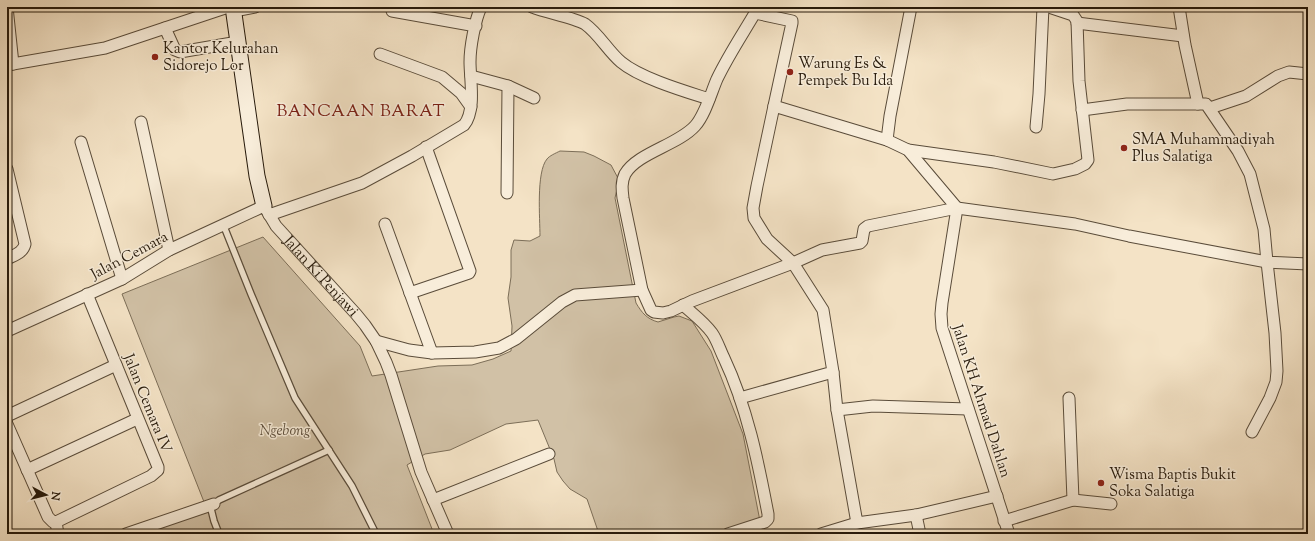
<svg xmlns="http://www.w3.org/2000/svg" width="1315" height="541" viewBox="0 0 1315 541" font-family="'Sorts Mill Goudy',serif">
<rect width="100%" height="100%" fill="#f4e3c6"/>
<filter id="stains"><feTurbulence type="fractalNoise" baseFrequency=".005" numOctaves="4"/><feColorMatrix values="0 0 0 0 .2 0 0 0 0 .09 0 0 0 0 .02 0 0 0 .5 -.17"/></filter>
<radialGradient id="worn" r=".72"><stop offset=".6" stop-color="#630" stop-opacity="0"/><stop offset="1" stop-color="#630" stop-opacity=".3"/></radialGradient>
<path fill="#d1c1a6" stroke="#7c6e58" d="M560 151 584 152 594 156 611 165 619 180 615 198 636 303C642 313 647 319 658 322L674 317 679 316 692 321 711 351 743 434 760 521 741 534H599L587 499 570 489 563 481 557 472 554 459 538 420 506 424 450 450 425 454 407 465 434 534H137L206 507 122 294 263 237 360 346 372 376 438 366 472 365 493 359 511 351 512 326 508 298 511 277V250L514 240 530 241 540 236C540 219 536 172 547 159 549 156 556 153 560 151Z"/>
<g fill="none" stroke-linecap="round" stroke-linejoin="round">
<g stroke="#5a4c3a" stroke-width="8">
<g id="lane">
<polyline points="223,224 251,294 295,398 352,486 376,534"/>
<polyline points="219,534 214,521 211,509 214,504 219,500 329,450"/>
</g>
</g>
<g stroke="#5a4c3a" stroke-width="13">
<g id="street">
<polyline points="7,7 13,64"/>
<path d="M532 7C547 13 572 17 585 24 599 34 608 51 621 62 640 78 684 91 709 99"/>
<polyline points="911,7 890,116 887,140 908,150 957,208 942,303 941,314 942,328 1009,534"/>
<polyline points="1179,7 1185,45 1198,104"/>
<polyline points="234,11 255,7"/>
<polyline points="392,11 476,26"/>
<polyline points="1077,23 1183,36"/>
<polyline points="165,28 175,50 180,52 238,42"/>
<polyline points="380,54 442,77 461,93 471,107"/>
<polyline points="7,65 105,48 228,7"/>
<polyline points="471,76 508,86 507,193"/>
<polyline points="508,86 534,98"/>
<path d="M774 106 792 23V21L755 13C742 35 728 56 717 79 711 93 705 115 695 126 678 145 637 153 625 174 621 182 622 190 623 198L642 290 651 310 654 312 663 313 671 311 692 301 793 263 822 250 860 243 862 241 864 229 868 226 957 208 1075 224 1129 236 1267 262 1275 333 1277 371 1276 382 1270 398 1252 432"/>
<polyline points="1210,108 1246,96 1278,76 1289,72 1308,74"/>
<polyline points="1082,110 1127,104 1206,104 1238,151 1250,174 1264,229 1267,262 1308,264"/>
<polyline points="141,122 169,250"/>
<polyline points="1036,127 1039,94 1043,7"/>
<polyline points="81,142 122,279"/>
<polyline points="908,150 994,162 1053,174 1075,169 1085,164 1088,160 1079,81 1077,21 1073,15 1049,7"/>
<path d="M7 169 25 244C23 253 14 255 7 259"/>
<path d="M269 215 362 183 412 156 464 125C476 111 470 79 470 62 470 47 475 20 481 7"/>
<polyline points="385,224 432,353"/>
<polyline points="410,293 469,273 470,271 426,147"/>
<path d="M683 305C693 314 704 322 712 333 717 340 720 350 724 358 747 407 758 461 768 514V519L765 522 728 534"/>
<path id="s1" d="M7 331 122 279 169 250 264 206 276 226 356 314 365 325 376 341 386 362 391 375 421 472 448 534"/>
<polyline points="376,341 409,350 432,353 475,352 499,348 516,339 562,302 575,295 642,290"/>
<polyline points="833,372 837,410 857,523 916,515 997,496"/>
<polyline points="740,398 833,372 823,310 793,263 767,239 754,218 753,208 757,186 774,106 887,140"/>
<polyline points="837,410 873,406 968,409"/>
<polyline points="7,416 116,365"/>
<polyline points="7,424 48,517 53,522 56,522"/>
<polyline points="27,470 137,419"/>
<polyline points="433,500 549,454"/>
<polyline points="1073,500 1111,504"/>
<polyline points="916,515 920,534"/>
<polyline points="1004,521 1073,500 1069,398"/>
<polyline points="56,522 151,476 158,470 158,467 87,294"/>
<polyline points="56,522 58,534"/>
<polyline points="126,534 214,504"/>
<polyline points="821,534 857,523"/>
</g>
</g>
<g stroke="#271a0b" stroke-width="17">
<polyline id="secondary" points="233,7 257,176 264,206"/>
</g>
<use href="#lane" stroke="#f8edda" stroke-width="5.5"/>
<use href="#street" stroke="#f8edda" stroke-width="11"/>
<use href="#secondary" stroke="#f8edda" stroke-width="15"/>
</g>
<g fill="#8f2418" stroke="#f8edda" stroke-width="1.5">
<circle cx="155" cy="57" r="4"/>
<circle cx="790" cy="72" r="4"/>
<circle cx="1124" cy="148" r="4"/>
<circle cx="1101" cy="483" r="4"/>
</g>
<g text-anchor="middle" stroke-width="3" stroke-linejoin="round" paint-order="stroke">
<g font-size="15" fill="#271a0b" stroke="#f8edda" text-anchor="start">
<text x="163" y="53">Kantor Kelurahan<tspan x="163" dy="17">Sidorejo Lor</tspan></text>
<text x="798" y="68">Warung Es &amp;<tspan x="798" dy="17">Pempek Bu Ida</tspan></text>
<text x="1132" y="144">SMA Muhammadiyah<tspan x="1132" dy="17">Plus Salatiga</tspan></text>
<text x="1109" y="479">Wisma Baptis Bukit<tspan x="1109" dy="17">Soka Salatiga</tspan></text>
</g>
<g font-size="15" fill="#271a0b" stroke="#f8edda">
<text transform="translate(129 255) rotate(-28)" y="5">Jalan Cemara</text>
<text dy="5" stroke="none"><textPath href="#s1" startOffset="377">Jalan Ki Penjawi</textPath></text>
<text transform="translate(982 401) rotate(72)" y="5">Jalan KH Ahmad Dahlan</text>
<text transform="translate(148 403) rotate(68)" y="5">Jalan Cemara IV</text>
</g>
<g font-size="15" font-style="italic" fill="#5a4c3a" stroke="#f8edda">
<text x="285" y="435">Ngebong</text>
</g>
<g font-size="17" letter-spacing="1" fill="#7a1f14" stroke="#f8edda">
<text x="361" y="116">BANCAAN BARAT</text>
</g>
</g>
<rect width="1315" height="541" fill="none" stroke="#f4e3c6" stroke-width="24"/>
<rect x="8" y="8" width="1299" height="525" fill="none" stroke="#271a0b" stroke-width="2"/>
<rect x="12" y="12" width="1291" height="517" fill="none" stroke="#271a0b"/>
<g transform="translate(46 495) rotate(97)" stroke="#f8edda" stroke-width="3" paint-order="stroke">
<path d="M0-3L7 15L0 10L-7 15Z" fill="#271a0b"/>
<text y="-6" font-size="11" font-weight="bold" text-anchor="middle" fill="#271a0b">N</text>
</g>
<rect width="100%" height="100%" filter="url(#stains)"/>
<rect width="100%" height="100%" fill="url(#worn)"/>
</svg>
